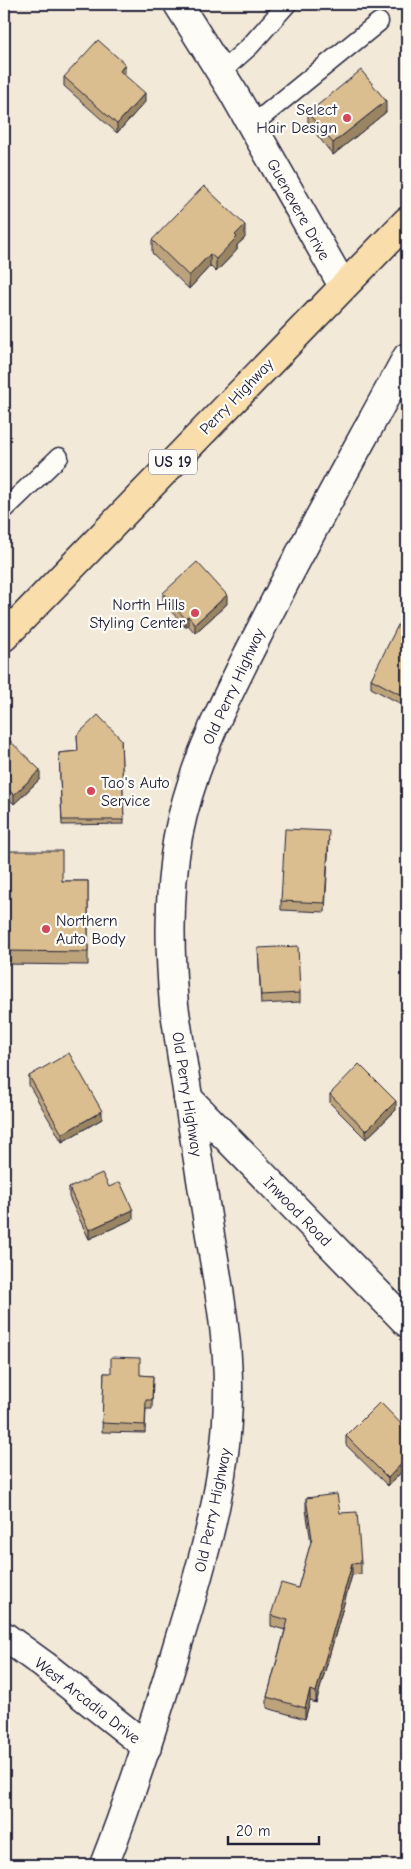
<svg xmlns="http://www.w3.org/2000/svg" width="411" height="1869" viewBox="0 0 411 1869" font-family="'Comic Neue',sans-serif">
<rect width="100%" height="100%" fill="#f3e9d8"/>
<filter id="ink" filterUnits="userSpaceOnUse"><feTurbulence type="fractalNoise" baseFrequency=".02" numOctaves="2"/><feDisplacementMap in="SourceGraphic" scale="10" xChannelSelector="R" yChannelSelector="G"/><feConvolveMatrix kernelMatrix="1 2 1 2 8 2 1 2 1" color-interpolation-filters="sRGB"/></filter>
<g filter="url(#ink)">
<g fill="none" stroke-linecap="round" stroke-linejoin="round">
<g stroke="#22223b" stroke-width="21">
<g id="service">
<polyline points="221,72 250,46 287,4"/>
<polyline points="252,125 379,22"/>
<polyline points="4,510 59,457"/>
</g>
</g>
<g stroke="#22223b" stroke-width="31">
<g id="minor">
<polyline points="178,4 233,92 343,286"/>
<polyline points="188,1098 407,1323"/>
<polyline points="4,1636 44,1665 147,1747"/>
</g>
</g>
<g stroke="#22223b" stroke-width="31">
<path id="tertiary" d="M104 1865C132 1794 155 1721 177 1647 202 1565 227 1483 228 1396 229 1340 218 1284 209 1229 197 1154 185 1080 174 1005 169 949 168 893 178 836 193 760 229 691 264 623 309 533 359 446 407 357"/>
</g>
<g stroke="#22223b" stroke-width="31">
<polyline id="primary" points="4,637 407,221"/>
</g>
<use href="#service" stroke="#fdfcf7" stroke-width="18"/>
<use href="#minor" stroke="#fdfcf7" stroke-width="28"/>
<use href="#tertiary" stroke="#fdfcf7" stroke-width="28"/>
<use href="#primary" stroke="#f9deab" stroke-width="28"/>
</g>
<g fill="#bca37b" stroke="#22223b">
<polygon points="125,73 124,75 145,102 117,133 64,86 64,77"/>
<polygon points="386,112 333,155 308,124 308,113"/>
<polygon points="245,238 237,245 237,250 216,272 210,266 189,289 152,253 152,240"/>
<polygon points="163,593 227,604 195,633 188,625 185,627 163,602"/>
<polygon points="407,622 405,706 371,688 371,679"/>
<polygon points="4,735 40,779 14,804 4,794"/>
<polygon points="77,735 121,739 124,824 62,825 59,753 78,751"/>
<polygon points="329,840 325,912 281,910 281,901"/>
<polygon points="4,851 62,881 88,881 88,965 4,964"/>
<polygon points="258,948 300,993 300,1002 261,1004"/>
<polygon points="29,1076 102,1119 62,1142 29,1085"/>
<polygon points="330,1094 396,1110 366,1139 330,1103"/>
<polygon points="407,1183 407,1201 403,1197 403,1188"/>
<polygon points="69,1188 133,1219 89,1239 69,1197"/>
<polygon points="104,1373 153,1376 152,1409 146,1409 145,1433 102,1432"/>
<polygon points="407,1430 407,1466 388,1486 346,1445 346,1436"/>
<polygon points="306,1498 340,1513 361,1563 361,1574 352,1575 316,1703 310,1701 305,1719 267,1708 267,1697 285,1630 271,1626 271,1615 298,1588 311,1542 306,1510"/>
</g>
<g fill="#998564" stroke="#22223b">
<polygon points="125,64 125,73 120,80 120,71"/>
<polygon points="145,93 145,102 117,133 117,124"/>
<polygon points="386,101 386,112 333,155 333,143"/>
<polygon points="245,225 245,238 237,245 237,250 216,272 216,259 235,235"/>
<polygon points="210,254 210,266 189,289 189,276"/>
<polygon points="227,595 227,604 195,633 195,624"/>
<polygon points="188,616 188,625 185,627 185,618"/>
<polygon points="407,693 407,702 405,706 405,697"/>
<polygon points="40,770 40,779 14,804 14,795"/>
<polygon points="396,1101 396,1110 366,1139 366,1131"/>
<polygon points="102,1111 102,1119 62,1142 62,1134"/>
<polygon points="133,1210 133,1219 89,1239 89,1230"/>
<polygon points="407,1458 407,1466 388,1486 388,1478"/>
<polygon points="352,1564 352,1575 316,1703 316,1692"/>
<polygon points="310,1690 310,1701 305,1719 305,1708"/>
</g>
<g fill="#dbbe8f" stroke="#22223b">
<polygon points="98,40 125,64 120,71 145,93 117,124 64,77"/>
<polygon points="361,70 386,101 333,143 308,113"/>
<polygon points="204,186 245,225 235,235 237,237 216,259 210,254 189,276 152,240"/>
<polygon points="197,562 227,595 195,624 188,616 185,618 163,593"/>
<polygon points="401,619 407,622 407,693 405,697 371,679"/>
<polygon points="98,715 121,739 124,820 62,820 59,753 78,751 77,735"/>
<polygon points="4,735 40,770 14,795 4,785"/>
<polygon points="285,829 329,831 325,903 281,901"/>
<polygon points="4,851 62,851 62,881 88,881 88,952 4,951"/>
<polygon points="298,946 300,993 261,995 258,948"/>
<polygon points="69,1053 102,1111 62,1134 29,1076"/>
<polygon points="359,1064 396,1101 366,1131 330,1094"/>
<polygon points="102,1173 109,1187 120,1182 133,1210 89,1230 69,1188"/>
<polygon points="407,1183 407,1192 403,1188"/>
<polygon points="111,1357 140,1358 140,1375 153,1376 152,1400 146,1400 145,1425 102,1423 104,1373 111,1373"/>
<polygon points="380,1402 407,1430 407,1458 388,1478 346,1436"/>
<polygon points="337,1494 340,1513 357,1512 361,1563 352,1564 316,1692 310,1690 305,1708 267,1697 288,1620 271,1615 281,1583 298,1588 312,1538 306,1498"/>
</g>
</g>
<g fill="#d1495b" stroke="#fdfcf7" stroke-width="2">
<circle cx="347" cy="118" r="5"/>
<circle cx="195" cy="613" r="5"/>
<circle cx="91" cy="791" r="5"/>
<circle cx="46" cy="929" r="5"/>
</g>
<g text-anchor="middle" stroke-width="4.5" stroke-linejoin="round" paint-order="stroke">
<rect fill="#fdfcf7" stroke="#646373" stroke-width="1" x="149" y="449.5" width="48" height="25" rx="4"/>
<g font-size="15" font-weight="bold" fill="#22223b">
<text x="173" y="467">US 19</text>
</g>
<g font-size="16" fill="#22223b" stroke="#fdfcf7" text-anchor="end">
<text x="337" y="115">Select<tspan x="337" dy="18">Hair Design</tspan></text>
<text x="185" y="610">North Hills<tspan x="185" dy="18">Styling Center</tspan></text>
<text x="101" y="788" text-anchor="start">Tao's Auto<tspan x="101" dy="18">Service</tspan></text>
<text x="56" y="926" text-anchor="start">Northern<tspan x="56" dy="18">Auto Body</tspan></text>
</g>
<g font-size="16" fill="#22223b" stroke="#fdfcf7">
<text transform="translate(299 209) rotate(61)" y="6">Guenevere Drive</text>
<text transform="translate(236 396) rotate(-46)" y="6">Perry Highway</text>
<text transform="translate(233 686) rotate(-65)" y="6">Old Perry Highway</text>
<text transform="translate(188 1094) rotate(81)" y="6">Old Perry Highway</text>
<text transform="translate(298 1211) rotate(46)" y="6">Inwood Road</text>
<text transform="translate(212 1510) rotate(-78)" y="6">Old Perry Highway</text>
<text transform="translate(88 1700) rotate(38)" y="6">West Arcadia Drive</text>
</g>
</g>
<rect width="411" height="1869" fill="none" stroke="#fdfcf7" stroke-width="20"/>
<rect x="10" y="10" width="391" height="1849" fill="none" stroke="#22223b" stroke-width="2" filter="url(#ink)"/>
<path d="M228 1836v8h91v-8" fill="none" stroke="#22223b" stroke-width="2.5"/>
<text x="236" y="1836" font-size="15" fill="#22223b" stroke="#fdfcf7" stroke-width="4" paint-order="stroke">20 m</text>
</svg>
